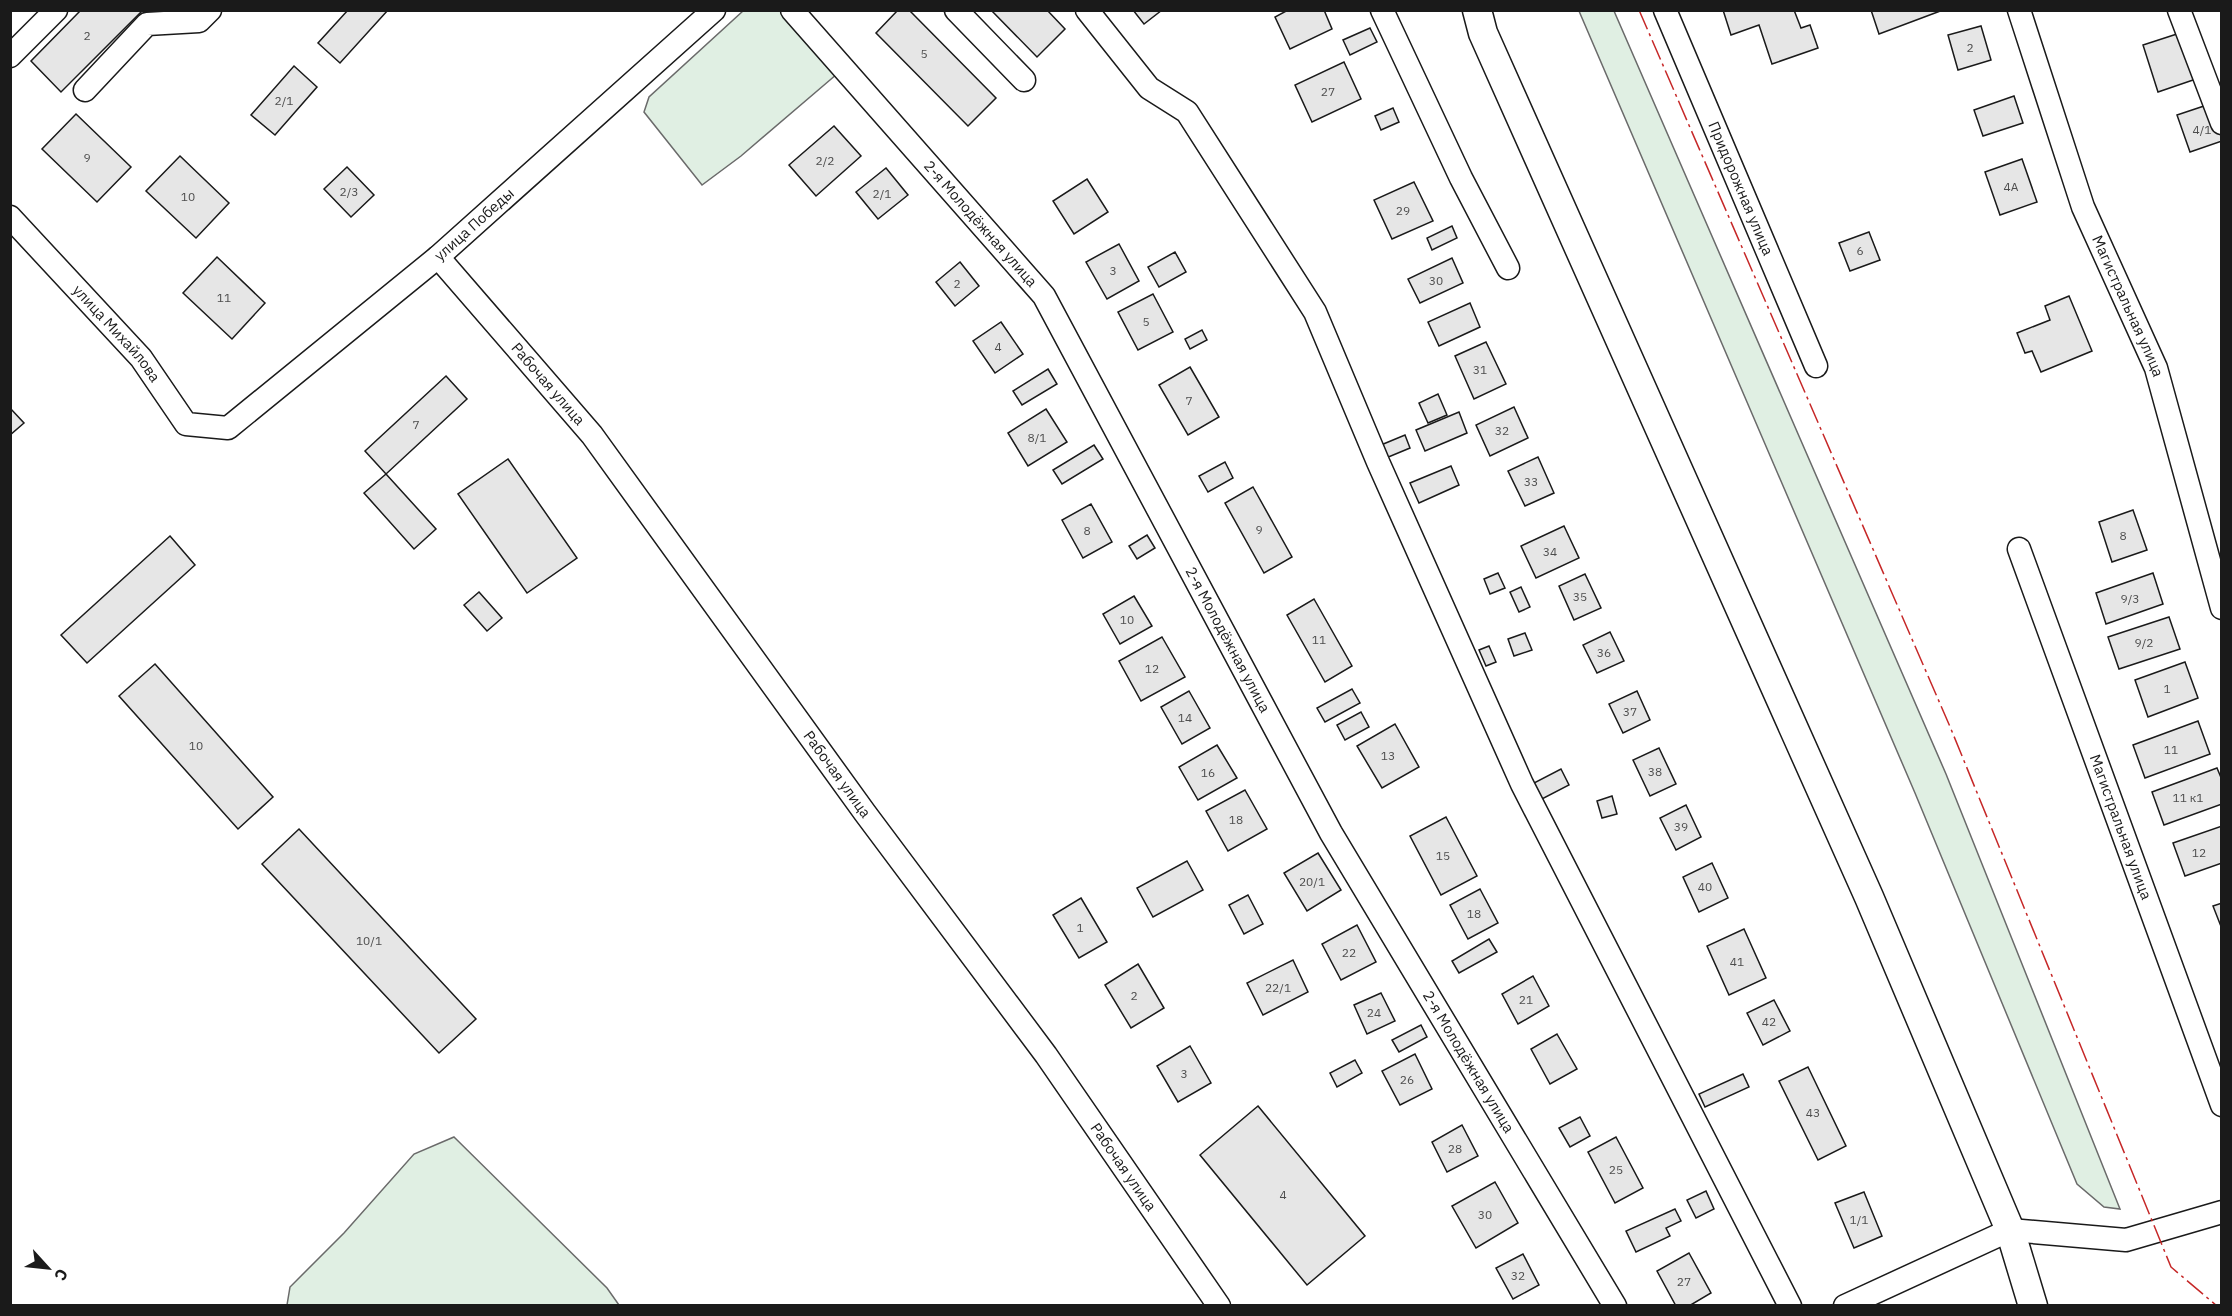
<svg xmlns="http://www.w3.org/2000/svg" width="2232" height="1316" viewBox="0 0 2232 1316" font-family="'IBM Plex Sans',sans-serif">
<rect width="100%" height="100%" fill="#fff"/>
<g fill="#e0efe3" stroke="#6a6a6a" stroke-width="1.5">
<polygon points="743,11 782,11 837,74 741,156 702,185 644,112 649,97"/>
<polygon points="1579,11 1614,11 1946,774 2120,1209 2104,1207 2077,1184 1915,793"/>
<polygon points="454,1137 607,1288 619,1305 287,1305 290,1287 344,1233 414,1154"/>
</g>
<g fill="#e6e6e6" stroke="#1a1a1a" stroke-width="1.5">
<polygon points="81,10 143,10 61,92 31,61"/>
<polygon points="348,10 388,10 340,63 318,43"/>
<polygon points="898,10 909,10 996,98 968,126 876,33"/>
<polygon points="991,10 1047,10 1065,29 1037,57"/>
<polygon points="1133,10 1162,10 1144,24"/>
<polygon points="1288,10 1324,10 1332,29 1290,49 1275,17"/>
<polygon points="1723,10 1794,10 1801,28 1810,25 1818,48 1772,64 1759,25 1731,35"/>
<polygon points="1871,10 1943,10 1879,34"/>
<polygon points="1981,26 1991,60 1958,70 1948,35"/>
<polygon points="1370,28 1377,42 1350,55 1343,40"/>
<polygon points="2180,33 2196,79 2158,92 2143,45"/>
<polygon points="1344,62 1361,99 1312,122 1295,85"/>
<polygon points="294,66 317,87 275,135 251,115"/>
<polygon points="2014,96 2023,123 1983,136 1974,110"/>
<polygon points="2216,102 2222,118 2222,141 2190,152 2177,115"/>
<polygon points="1393,108 1399,122 1381,130 1375,116"/>
<polygon points="76,114 131,167 97,202 42,149"/>
<polygon points="834,126 861,156 816,196 789,165"/>
<polygon points="180,156 229,203 196,238 146,191"/>
<polygon points="2022,159 2037,202 2000,215 1985,172"/>
<polygon points="347,167 374,195 351,217 324,189"/>
<polygon points="886,168 908,195 878,219 856,192"/>
<polygon points="1087,179 1108,212 1074,234 1053,201"/>
<polygon points="1414,182 1433,221 1392,239 1374,200"/>
<polygon points="1452,226 1457,238 1432,250 1427,238"/>
<polygon points="1869,232 1880,260 1850,271 1839,243"/>
<polygon points="1119,244 1139,281 1107,299 1086,262"/>
<polygon points="1175,252 1186,272 1159,287 1148,267"/>
<polygon points="217,257 265,303 232,339 183,293"/>
<polygon points="1452,258 1463,283 1420,303 1408,279"/>
<polygon points="960,262 979,286 955,306 936,282"/>
<polygon points="1153,294 1173,332 1138,350 1118,312"/>
<polygon points="2069,296 2092,351 2041,372 2032,351 2025,353 2017,333 2050,320 2045,306"/>
<polygon points="1470,303 1480,327 1439,346 1428,322"/>
<polygon points="1001,322 1023,354 995,373 973,341"/>
<polygon points="1202,330 1207,340 1190,349 1185,339"/>
<polygon points="1486,342 1506,384 1474,399 1455,356"/>
<polygon points="1190,367 1219,417 1188,435 1159,385"/>
<polygon points="1048,369 1057,384 1022,405 1013,391"/>
<polygon points="446,376 467,399 386,474 365,451"/>
<polygon points="1438,394 1447,415 1428,423 1419,403"/>
<polygon points="1514,407 1528,438 1490,456 1476,425"/>
<polygon points="10,408 24,423 10,435"/>
<polygon points="1046,409 1067,442 1028,466 1008,433"/>
<polygon points="1459,412 1467,433 1425,451 1416,430"/>
<polygon points="1405,435 1410,448 1386,458 1381,445"/>
<polygon points="1094,445 1103,459 1062,484 1053,470"/>
<polygon points="1538,457 1554,493 1525,506 1508,471"/>
<polygon points="508,459 577,558 527,593 458,494"/>
<polygon points="1225,462 1233,478 1208,492 1199,476"/>
<polygon points="1451,466 1459,485 1419,503 1410,483"/>
<polygon points="386,474 436,529 414,549 364,493"/>
<polygon points="1253,487 1292,557 1264,573 1225,503"/>
<polygon points="1091,504 1112,542 1083,558 1062,520"/>
<polygon points="2133,510 2147,550 2112,562 2099,522"/>
<polygon points="1564,526 1579,558 1536,578 1521,546"/>
<polygon points="1147,535 1155,548 1137,559 1129,546"/>
<polygon points="170,536 195,565 87,663 61,635"/>
<polygon points="1498,573 1505,588 1490,594 1484,579"/>
<polygon points="2153,573 2163,604 2106,624 2096,593"/>
<polygon points="1585,574 1601,608 1574,620 1559,586"/>
<polygon points="1521,587 1530,607 1519,612 1510,592"/>
<polygon points="479,592 502,618 487,631 464,605"/>
<polygon points="1134,596 1152,626 1120,644 1103,614"/>
<polygon points="1314,599 1352,666 1325,682 1287,615"/>
<polygon points="2169,617 2180,649 2119,669 2108,637"/>
<polygon points="1610,632 1624,661 1597,673 1583,645"/>
<polygon points="1525,633 1532,650 1514,656 1508,639"/>
<polygon points="1162,637 1185,677 1141,701 1119,661"/>
<polygon points="1489,646 1496,662 1486,666 1479,650"/>
<polygon points="2185,662 2198,698 2148,717 2135,680"/>
<polygon points="155,664 273,797 238,829 119,696"/>
<polygon points="1352,689 1360,703 1325,722 1317,708"/>
<polygon points="1189,691 1210,728 1182,744 1161,707"/>
<polygon points="1637,691 1650,720 1623,733 1609,704"/>
<polygon points="1361,712 1369,727 1345,740 1337,725"/>
<polygon points="2198,721 2210,754 2145,778 2133,745"/>
<polygon points="1395,724 1419,767 1382,788 1357,746"/>
<polygon points="1217,745 1237,778 1198,800 1179,767"/>
<polygon points="1659,748 1676,784 1650,796 1633,760"/>
<polygon points="2217,768 2222,780 2222,804 2164,825 2152,792"/>
<polygon points="1561,769 1569,785 1540,800 1532,784"/>
<polygon points="1245,790 1267,829 1228,851 1206,811"/>
<polygon points="1612,796 1617,814 1602,818 1597,801"/>
<polygon points="1686,805 1701,837 1676,850 1660,818"/>
<polygon points="1446,817 1477,876 1441,895 1410,836"/>
<polygon points="2222,826 2222,863 2185,876 2173,843"/>
<polygon points="299,829 476,1019 439,1053 262,864"/>
<polygon points="1318,853 1341,890 1307,911 1284,873"/>
<polygon points="1187,861 1203,890 1153,917 1137,888"/>
<polygon points="1712,863 1728,898 1699,912 1683,877"/>
<polygon points="1480,889 1498,923 1468,939 1450,905"/>
<polygon points="1248,895 1263,924 1244,934 1229,905"/>
<polygon points="1081,898 1107,942 1079,958 1053,915"/>
<polygon points="2222,903 2222,929 2213,906"/>
<polygon points="1357,925 1376,962 1341,980 1322,944"/>
<polygon points="1744,929 1766,978 1729,995 1707,946"/>
<polygon points="1489,939 1497,952 1459,973 1452,961"/>
<polygon points="1293,960 1308,992 1263,1015 1247,983"/>
<polygon points="1138,964 1164,1008 1131,1028 1105,985"/>
<polygon points="1533,976 1549,1006 1518,1024 1502,994"/>
<polygon points="1381,993 1395,1021 1367,1034 1354,1005"/>
<polygon points="1774,1000 1790,1031 1763,1045 1747,1013"/>
<polygon points="1421,1025 1427,1037 1399,1052 1392,1040"/>
<polygon points="1557,1034 1577,1069 1550,1084 1531,1049"/>
<polygon points="1190,1046 1211,1083 1178,1102 1157,1066"/>
<polygon points="1415,1054 1432,1089 1400,1105 1382,1071"/>
<polygon points="1355,1060 1362,1073 1337,1087 1330,1073"/>
<polygon points="1808,1067 1846,1146 1818,1160 1779,1081"/>
<polygon points="1743,1074 1749,1087 1705,1107 1699,1094"/>
<polygon points="1258,1106 1365,1236 1307,1285 1200,1155"/>
<polygon points="1580,1117 1590,1136 1570,1147 1559,1128"/>
<polygon points="1462,1125 1478,1156 1447,1172 1432,1142"/>
<polygon points="1616,1137 1643,1188 1615,1203 1588,1152"/>
<polygon points="1495,1182 1518,1223 1476,1248 1452,1206"/>
<polygon points="1706,1191 1714,1209 1696,1218 1687,1200"/>
<polygon points="1864,1192 1882,1236 1854,1248 1835,1203"/>
<polygon points="1675,1209 1681,1221 1666,1228 1670,1236 1636,1252 1626,1231"/>
<polygon points="1689,1253 1711,1293 1689,1306 1676,1306 1657,1271"/>
<polygon points="1523,1254 1539,1285 1513,1299 1496,1268"/>
</g>
<g fill="none" stroke-linecap="round" stroke-linejoin="round">
<g stroke="#1a1a1a" stroke-width="25">
<g id="minor">
<path id="s1" d="M792 10 1044 296 1331 833 1615 1306"/>
<polyline points="956,10 1024,80"/>
<polyline points="1087,10 1149,88 1187,112 1315,312 1378,462 1522,784 1790,1306"/>
<polyline points="1382,10 1461,178 1508,268"/>
<path id="s2" d="M1665 10 1816 366"/>
<path id="s3" d="M2019 10 2083 207 2156 368 2222 608"/>
<polyline points="2179,10 2222,123"/>
<polyline points="10,56 56,10"/>
<polyline points="85,90 147,24 199,21 210,10"/>
<path id="s4" d="M10 217 141 358 186 424 228 428 438 257 714 10"/>
<path id="s5" d="M438 257 592 435 865 813 1046 1055 1219 1306"/>
<path id="s6" d="M2019 549 2222 1105"/>
<polyline points="1845,1306 2010,1230 2126,1240 2222,1212"/>
</g>
</g>
<g stroke="#1a1a1a" stroke-width="31">
<polyline id="major" points="1477,10 1483,33 1869,897 2010,1230 2033,1306"/>
</g>
<use href="#minor" stroke="#fff" stroke-width="22"/>
<use href="#major" stroke="#fff" stroke-width="28"/>
<polyline stroke="#c62828" stroke-width="1.5" stroke-dasharray="21 4.5 3 4.5" stroke-linecap="butt" points="1639,10 1951,729 2171,1267 2217,1306"/>
</g>
<g text-anchor="middle" stroke-width="4.5" stroke-linejoin="round" paint-order="stroke">
<g font-size="12" fill="#4d4d4d">
<text x="87" y="40">2</text>
<text x="1970" y="52">2</text>
<text x="924" y="58">5</text>
<text x="1328" y="96">27</text>
<text x="284" y="105">2/1</text>
<text x="2202" y="134">4/1</text>
<text x="87" y="162">9</text>
<text x="825" y="165">2/2</text>
<text x="2011" y="191">4А</text>
<text x="349" y="196">2/3</text>
<text x="882" y="198">2/1</text>
<text x="188" y="201">10</text>
<text x="1403" y="215">29</text>
<text x="1860" y="255">6</text>
<text x="1113" y="275">3</text>
<text x="1436" y="285">30</text>
<text x="957" y="288">2</text>
<text x="224" y="302">11</text>
<text x="1146" y="326">5</text>
<text x="998" y="351">4</text>
<text x="1480" y="374">31</text>
<text x="1189" y="405">7</text>
<text x="416" y="429">7</text>
<text x="1502" y="435">32</text>
<text x="1037" y="442">8/1</text>
<text x="1531" y="486">33</text>
<text x="1259" y="534">9</text>
<text x="1087" y="535">8</text>
<text x="2123" y="540">8</text>
<text x="1550" y="556">34</text>
<text x="1580" y="601">35</text>
<text x="2130" y="603">9/3</text>
<text x="1127" y="624">10</text>
<text x="1319" y="644">11</text>
<text x="2144" y="647">9/2</text>
<text x="1604" y="657">36</text>
<text x="1152" y="673">12</text>
<text x="2167" y="693">1</text>
<text x="1630" y="716">37</text>
<text x="1185" y="722">14</text>
<text x="196" y="750">10</text>
<text x="2171" y="754">11</text>
<text x="1388" y="760">13</text>
<text x="1655" y="776">38</text>
<text x="1208" y="777">16</text>
<text x="2188" y="802">11 к1</text>
<text x="1236" y="824">18</text>
<text x="1681" y="831">39</text>
<text x="2199" y="857">12</text>
<text x="1443" y="860">15</text>
<text x="1312" y="886">20/1</text>
<text x="1705" y="891">40</text>
<text x="1474" y="918">18</text>
<text x="1080" y="932">1</text>
<text x="369" y="945">10/1</text>
<text x="1349" y="957">22</text>
<text x="1737" y="966">41</text>
<text x="1278" y="992">22/1</text>
<text x="1134" y="1000">2</text>
<text x="1526" y="1004">21</text>
<text x="1374" y="1017">24</text>
<text x="1769" y="1026">42</text>
<text x="1184" y="1078">3</text>
<text x="1407" y="1084">26</text>
<text x="1813" y="1117">43</text>
<text x="1455" y="1153">28</text>
<text x="1616" y="1174">25</text>
<text x="1283" y="1199">4</text>
<text x="1485" y="1219">30</text>
<text x="1859" y="1224">1/1</text>
<text x="1518" y="1280">32</text>
<text x="1684" y="1286">27</text>
</g>
<g font-size="15" fill="#1a1a1a" stroke="#fff">
<text dy="5" stroke="none"><textPath href="#s2" startOffset="194">Придорожная улица</textPath></text>
<text dy="5" stroke="none"><textPath href="#s4" startOffset="634">улица Победы</textPath></text>
<text dy="5" stroke="none"><textPath href="#s1" startOffset="285">2-я Молодёжная улица</textPath></text>
<text dy="5" stroke="none"><textPath href="#s3" startOffset="316">Магистральная улица</textPath></text>
<text dy="5" stroke="none"><textPath href="#s4" startOffset="158">улица Михайлова</textPath></text>
<text dy="5" stroke="none"><textPath href="#s5" startOffset="168">Рабочая улица</textPath></text>
<text dy="5" stroke="none"><textPath href="#s1" startOffset="771">2-я Молодёжная улица</textPath></text>
<text dy="5" stroke="none"><textPath href="#s5" startOffset="654">Рабочая улица</textPath></text>
<text dy="5" stroke="none"><textPath href="#s6" startOffset="296">Магистральная улица</textPath></text>
<text dy="5" stroke="none"><textPath href="#s1" startOffset="1257">2-я Молодёжная улица</textPath></text>
<text dy="5" stroke="none"><textPath href="#s5" startOffset="1140">Рабочая улица</textPath></text>
</g>
</g>
<rect width="2232" height="1316" fill="none" stroke="#1a1a1a" stroke-width="24"/>
<g transform="translate(48 1268) rotate(117)" stroke="#ffffff" stroke-width="4.5" paint-order="stroke">
<path d="M0-4.5L10 22L0 15L-10 22Z" fill="#1a1a1a"/>
<text y="-9" font-size="16" font-weight="bold" text-anchor="middle" fill="#1a1a1a">С</text>
</g>
</svg>
